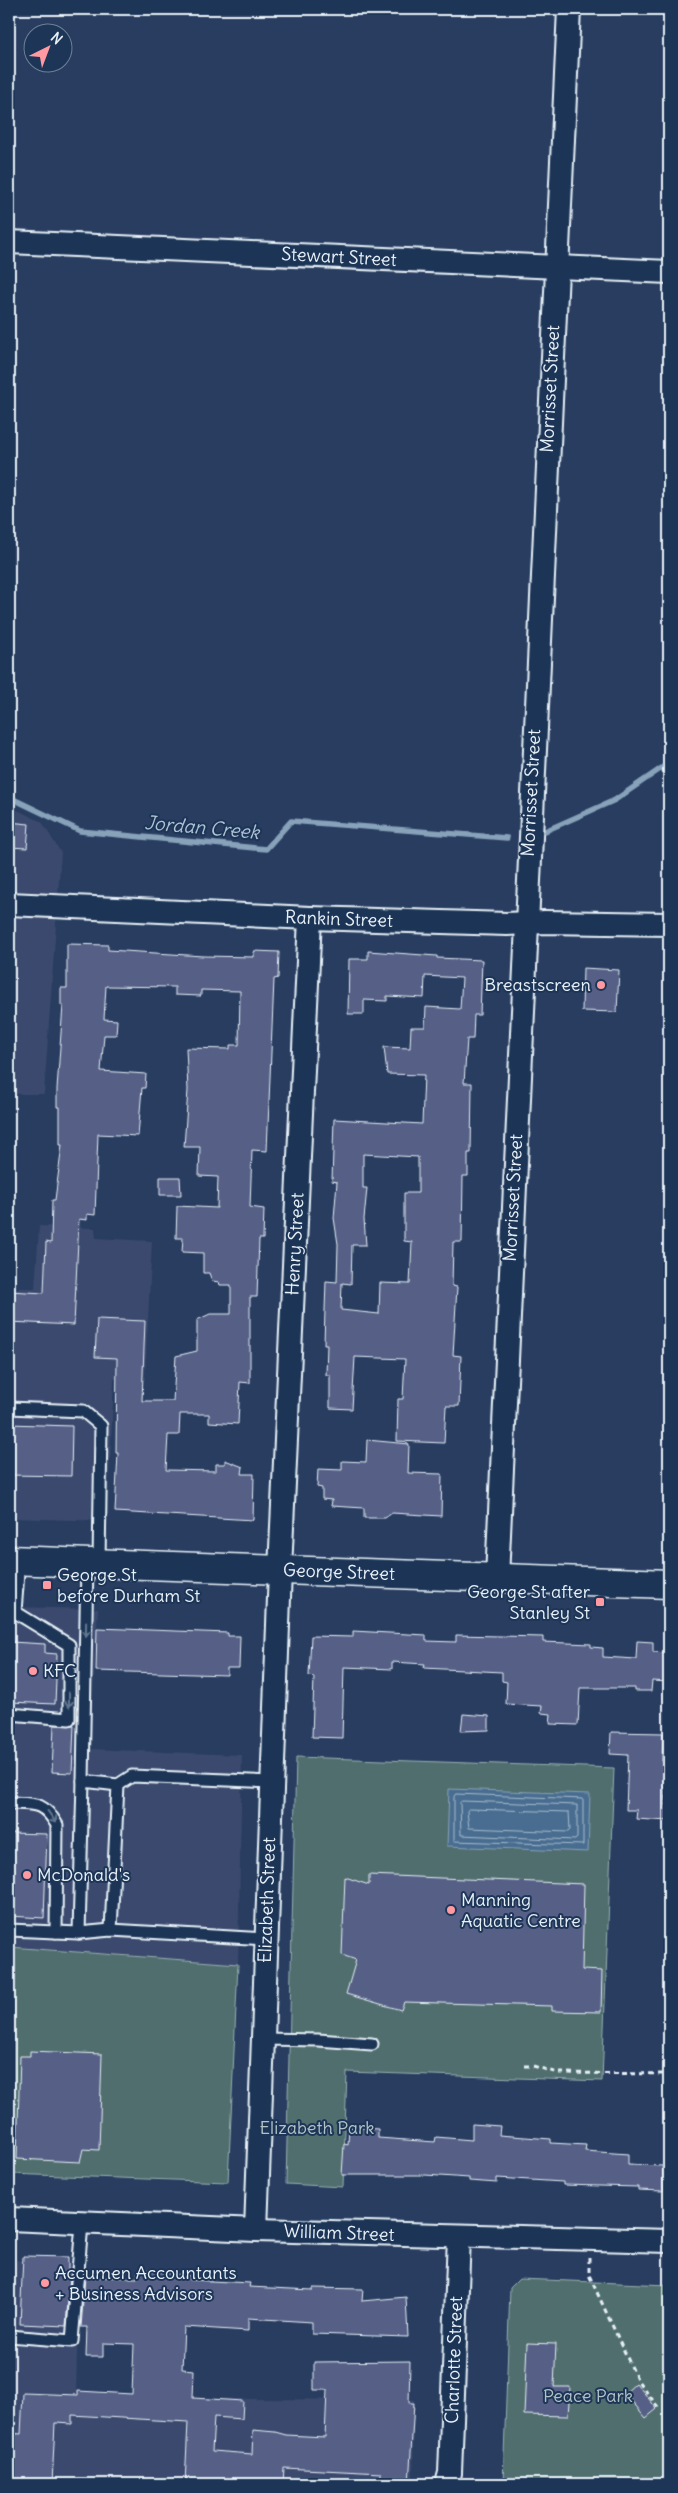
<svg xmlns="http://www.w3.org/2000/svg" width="678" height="2493" viewBox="0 0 678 2493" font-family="Delius,sans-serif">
<rect width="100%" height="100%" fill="#283d60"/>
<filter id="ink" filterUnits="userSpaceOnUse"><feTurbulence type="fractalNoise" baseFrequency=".02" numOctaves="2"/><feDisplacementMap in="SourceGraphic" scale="10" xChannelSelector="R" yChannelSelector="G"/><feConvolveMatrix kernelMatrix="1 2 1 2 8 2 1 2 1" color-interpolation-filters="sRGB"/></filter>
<g filter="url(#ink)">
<g fill="#3a4a6e">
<polygon points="9,806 42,822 61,853 44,1094 9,1094"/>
<polygon points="39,1226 95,1228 96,1238 152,1241 145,1379 114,1379 107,1521 9,1518 9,1288 35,1288"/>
<polygon points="9,1607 98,1609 90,1749 242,1755 238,1964 9,1947"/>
<polygon points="9,2260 79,2263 76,2398 414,2400 413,2484 9,2484"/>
</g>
<g fill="#4f6e6d" stroke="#9cb0b2">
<polygon points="296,1757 614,1768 602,2081 347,2072 343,2187 286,2184"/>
<polygon points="9,1947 238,1964 228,2182 9,2174"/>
<polygon points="519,2279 669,2285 669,2484 503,2484 510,2288"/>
</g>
<polygon fill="#486d90" stroke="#88a2ba" points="449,1789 590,1794 588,1852 447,1846"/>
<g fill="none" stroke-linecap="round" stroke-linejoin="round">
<g stroke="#a8bcce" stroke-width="1">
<polygon points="456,1794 583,1799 583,1845 454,1841 454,1797"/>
<polygon points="462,1801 577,1805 577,1838 575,1840 461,1835 460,1803"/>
<polygon points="469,1809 569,1812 570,1830 568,1832 469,1828 467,1811"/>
</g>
<g stroke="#88a2ba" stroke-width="5.5">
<polyline points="9,797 80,831 266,849 291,821 507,838"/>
<polyline points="545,831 615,800 669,763"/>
</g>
</g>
<g fill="#565f86" stroke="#e8f1f8" fill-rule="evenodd">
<polygon points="9,822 29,824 27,848 9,847"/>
<polygon points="67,944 108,945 108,950 203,956 254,957 254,951 279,952 278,978 274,979 267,1151 252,1150 250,1207 264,1209 263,1239 259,1239 257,1297 250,1297 250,1383 240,1382 238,1424 209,1422 209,1414 180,1414 179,1435 168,1435 166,1470 216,1471 216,1464 225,1464 225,1460 243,1467 242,1474 254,1474 253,1520 115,1512 118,1453 116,1453 117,1358 95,1357 97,1319 145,1321 142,1401 173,1401 176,1356 197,1351 197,1320 210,1314 231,1314 231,1285 220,1285 219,1282 212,1281 209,1273 203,1273 203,1253 182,1252 183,1238 176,1238 177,1206 217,1208 218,1177 199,1176 200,1147 184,1147 188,1090 186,1048 230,1049 230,1045 239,1045 240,991 201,990 201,996 175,995 175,987 106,986 104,1019 117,1020 116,1035 104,1035 101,1071 146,1074 145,1088 142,1088 138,1136 98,1134 95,1215 87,1214 87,1220 79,1219 74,1325 9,1322 9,1291 44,1293 46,1242 51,1243 52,1200 55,1200 62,1145 60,1145 60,1107 57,1107 57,1089 63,1005 61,1005 61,988 67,988"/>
<path d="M368 951 437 956V958L482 960 480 1015H474L473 1039H467L464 1083H472L471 1153H468V1176H463L462 1242H453L452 1286 457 1287 453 1355 461 1356 459 1406H446L444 1443 397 1441 398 1399H403L405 1359 355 1357 352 1409 330 1408V1375H326L327 1344H324L325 1310 326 1281 337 1282 338 1244 334 1218 337 1182 332 1181 334 1119 422 1124 424 1075 387 1074 384 1047 410 1048 411 1027H425L426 1007 460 1009 462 978 425 976 424 998 387 996V1001L364 1000V1014H348L349 959H368ZM363 1154 418 1157V1193H404V1241L412 1242 410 1284 380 1283 379 1314 341 1310 342 1283 351 1284 352 1245H366L364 1219 367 1188H363Z"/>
<polygon points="583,968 619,970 617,1012 582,1011"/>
<polygon points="160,1177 180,1177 181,1195 160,1195"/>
<polygon points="9,1424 72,1426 71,1476 9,1475"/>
<polygon points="367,1440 409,1444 408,1473 442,1474 441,1516 392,1513 385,1518 364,1518 364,1508 331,1506 332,1500 322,1499 322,1488 317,1487 318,1469 342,1470 342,1461 366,1462"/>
<polygon points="97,1628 228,1633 228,1636 240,1636 239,1668 227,1668 227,1675 96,1671"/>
<polygon points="353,1631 426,1635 426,1641 456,1642 456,1635 543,1637 543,1642 591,1644 591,1647 603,1648 603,1657 636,1659 637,1641 653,1642 653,1652 669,1653 669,1682 652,1681 651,1691 635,1691 635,1688 580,1688 578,1725 550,1724 551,1714 541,1713 542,1706 506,1704 507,1682 502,1681 502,1672 424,1668 425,1664 392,1662 392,1669 344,1667 342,1738 312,1737 314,1677 309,1676 311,1636 353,1637"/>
<polygon points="11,1642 45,1644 45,1653 57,1654 55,1704 9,1702"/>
<polygon points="463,1714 489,1716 489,1730 461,1731"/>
<polygon points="54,1725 74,1725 72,1773 52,1772"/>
<polygon points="611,1732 663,1733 662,1761 667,1761 665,1805 669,1806 669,1821 636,1819 637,1810 626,1810 628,1755 610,1754"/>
<polygon points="9,1833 47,1834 44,1918 9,1916"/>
<polygon points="369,1875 584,1884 582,1970 602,1971 601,2012 552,2011 552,2006 404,2002 401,2010 346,1994 356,1960 342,1955 345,1877 369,1885"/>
<polygon points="30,2051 102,2054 99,2150 83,2149 80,2162 17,2159 20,2056 30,2056"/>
<polygon points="472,2124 500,2126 499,2135 551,2139 551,2143 586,2145 585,2151 628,2154 628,2165 663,2166 663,2191 638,2190 638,2187 563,2185 563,2182 497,2178 497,2183 469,2181 469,2178 425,2175 342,2175 344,2144 348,2145 349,2127 378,2129 378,2138 435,2142 436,2137 472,2140"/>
<polygon points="23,2256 68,2257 68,2276 70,2276 66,2326 20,2324"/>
<polygon points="142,2269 190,2276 190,2280 250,2283 249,2287 313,2290 313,2288 363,2289 362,2301 406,2297 408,2337 312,2334 312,2322 248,2318 248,2331 184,2327 182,2369 194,2370 193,2398 243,2401 242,2419 214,2417 212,2451 252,2454 253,2430 275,2432 286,2435 325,2437 327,2390 314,2390 314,2362 410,2361 409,2403 414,2403 409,2484 380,2484 381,2473 284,2468 283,2484 185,2484 188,2422 72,2415 72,2424 55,2423 52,2483 9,2481 9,2433 21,2434 23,2393 78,2395 78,2391 132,2394 134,2344 103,2343 103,2357 86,2357 87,2327 81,2327 85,2277 137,2278 138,2271 141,2272"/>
<polygon points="527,2343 556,2344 554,2387 570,2387 568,2416 524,2415"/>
<polygon points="636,2383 657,2409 646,2418 625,2393"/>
</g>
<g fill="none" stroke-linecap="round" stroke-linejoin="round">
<g stroke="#e8f1f8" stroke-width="15">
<g id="service">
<polyline points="9,1408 83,1411 101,1426 99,1563"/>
<polyline points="9,1615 15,1612 19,1560"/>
<polyline points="9,1714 69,1719 69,1645 15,1612"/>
<polyline points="83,1781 87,1563"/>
<path d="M9 1803C34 1804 43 1801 57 1825L56 1932"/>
<polyline points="9,1930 79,1933 111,1930 266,1939"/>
<polyline points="111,1930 118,1785"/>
<polyline points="79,1933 83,1781 118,1785 132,1776 271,1782"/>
<polyline points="264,2039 318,2040 372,2044"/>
<polyline points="9,2336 72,2341 82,2224"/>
</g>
</g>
<g stroke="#e8f1f8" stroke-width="26">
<g id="minor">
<polyline points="9,242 669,272"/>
<polyline points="9,904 310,918 507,924 545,922 669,924"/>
<polyline points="497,1578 569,9"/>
<polyline points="9,2219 256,2230 669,2241"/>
<polyline points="256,2230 280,1570 310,918"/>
<polyline points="447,2484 450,2473 459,2236"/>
</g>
</g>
<g stroke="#e8f1f8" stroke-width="31">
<polyline id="secondary" points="9,1560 669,1584"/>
</g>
<g stroke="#e8f1f8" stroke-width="3" stroke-dasharray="5 4" stroke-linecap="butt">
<polyline points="524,2066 533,2066 558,2073 669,2074"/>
<polyline points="589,2258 589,2275 638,2381 658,2407"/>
</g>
<use href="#service" stroke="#1d3557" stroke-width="11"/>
<use href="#minor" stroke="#1d3557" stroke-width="22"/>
<use href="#secondary" stroke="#1d3557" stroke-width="28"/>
</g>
<defs><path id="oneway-shaft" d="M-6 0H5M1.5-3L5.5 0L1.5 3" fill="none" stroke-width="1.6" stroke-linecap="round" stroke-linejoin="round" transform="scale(1.25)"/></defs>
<g stroke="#64778f">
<use href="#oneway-shaft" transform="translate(86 1629) rotate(91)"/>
<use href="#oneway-shaft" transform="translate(69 1700) rotate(90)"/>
<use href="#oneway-shaft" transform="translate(52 1817) rotate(54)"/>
</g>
</g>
<g fill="#ff9aa2" stroke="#1d3557" stroke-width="2">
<circle cx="601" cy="985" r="5"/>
<rect x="42" y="1580" width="10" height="10" rx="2.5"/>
<rect x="595" y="1597" width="10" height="10" rx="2.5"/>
<circle cx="33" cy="1671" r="5"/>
<circle cx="27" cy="1875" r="5"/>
<circle cx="451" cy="1910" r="5"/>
<circle cx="45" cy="2283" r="5"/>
</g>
<g text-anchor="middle" stroke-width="4" stroke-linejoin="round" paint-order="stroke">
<g font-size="18" fill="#e8f1f8" stroke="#1d3557">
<text transform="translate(339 257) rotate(3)" y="6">Stewart Street</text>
<text transform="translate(550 389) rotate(-87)" y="6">Morrisset Street</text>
<text transform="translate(531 793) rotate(-87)" y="6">Morrisset Street</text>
<text transform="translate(339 919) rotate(2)" y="6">Rankin Street</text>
<text transform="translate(513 1198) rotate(-87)" y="6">Morrisset Street</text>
<text transform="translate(295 1244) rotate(-87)" y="6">Henry Street</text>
<text transform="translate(339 1572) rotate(2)" y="6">George Street</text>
<text transform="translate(267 1900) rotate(-88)" y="6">Elizabeth Street</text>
<text transform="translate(339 2233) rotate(2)" y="6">William Street</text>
<text transform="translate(454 2360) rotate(-88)" y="6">Charlotte Street</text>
</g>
<g font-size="18" fill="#e8f1f8" stroke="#1d3557" text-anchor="start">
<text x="591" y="991" text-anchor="end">Breastscreen</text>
<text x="57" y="1581">George St<tspan x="57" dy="21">before Durham St</tspan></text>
<text x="590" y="1598" text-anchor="end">George St after<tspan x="590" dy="21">Stanley St</tspan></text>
<text x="43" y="1677">KFC</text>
<text x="37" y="1881">McDonald's</text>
<text x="461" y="1906">Manning<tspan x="461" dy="21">Aquatic Centre</tspan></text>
<text x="55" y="2279">Accumen Accountants<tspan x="55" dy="21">+ Business Advisors</tspan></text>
</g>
<g font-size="18" fill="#b2c3c7" stroke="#1d3557">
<text x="317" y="2134">Elizabeth Park</text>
<text x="588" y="2402">Peace Park</text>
</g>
<g font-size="19" font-style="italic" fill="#b0c3d4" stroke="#1d3557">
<text transform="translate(202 827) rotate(5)" y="7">Jordan Creek</text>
</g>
</g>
<rect width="678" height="2493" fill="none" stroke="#1d3557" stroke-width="30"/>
<rect x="15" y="15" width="648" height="2463" fill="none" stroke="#e8f1f8" stroke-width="2" filter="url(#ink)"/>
<g transform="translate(48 48) rotate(42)"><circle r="24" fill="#1d3557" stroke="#6e8097"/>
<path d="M0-4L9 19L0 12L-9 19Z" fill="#ff9aa2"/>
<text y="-8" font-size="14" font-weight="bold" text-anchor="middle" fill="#e8f1f8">N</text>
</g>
</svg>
